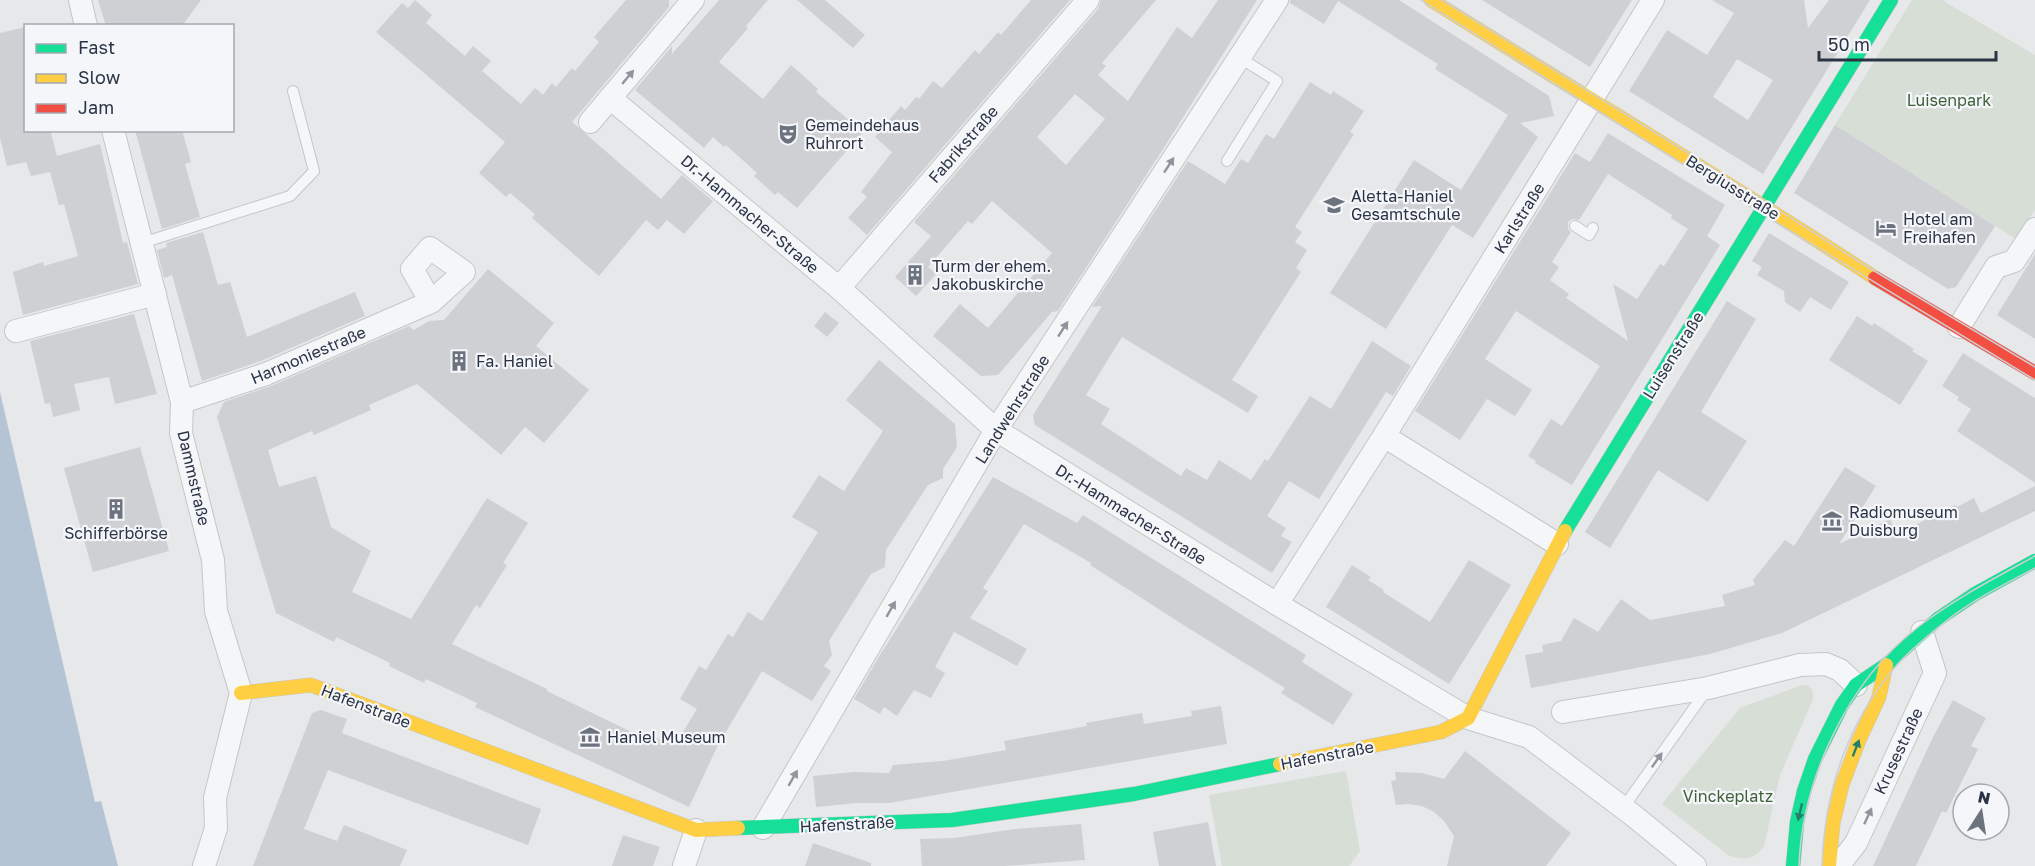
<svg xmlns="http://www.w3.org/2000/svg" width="2035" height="866" viewBox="0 0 2035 866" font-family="'Golos Text',sans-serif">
<rect width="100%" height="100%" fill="#e6e8ea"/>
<g fill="#d6ded6">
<polygon points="1912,0 1942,0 2035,55 2035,210 2016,239 1835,125"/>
<path d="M1802 685H1807C1812 689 1814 692 1813 699L1780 775 1764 846C1755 860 1743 861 1728 855L1662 804 1740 708Z"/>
<polygon points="1346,771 1360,851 1349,866 1222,866 1209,795"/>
</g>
<polygon fill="#b4c4d5" points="0,392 95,802 101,801 118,866 0,866"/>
<g fill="#ced0d3" fill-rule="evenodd">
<polygon points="98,0 201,0 182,26 106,26"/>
<polygon points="415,0 432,15 426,23 465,56 473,46 491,61 482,71 521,104 535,88 543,95 552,83 556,87 572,68 575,71 599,42 594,37 626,0 669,0 669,7 572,122 661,199 682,175 713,201 684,234 667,220 658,230 646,220 599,276 532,218 535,214 510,193 506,197 479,173 505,142 376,32 402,3 408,8"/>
<polygon points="719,0 768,0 746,26 748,28 719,62 763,99 791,65 818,89 816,92 863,132 797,208 778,192 775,195 754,176 757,173 726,145 724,147 713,137 704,148 635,90 672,46 672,54"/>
<polygon points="797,0 825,0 865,35 853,48"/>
<polygon points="1031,0 1070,0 867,235 848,218 867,197 861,192 892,152 875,137 901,106 905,110 916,97 919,99 933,81 942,88 975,50 979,54 998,32 1001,35"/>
<path d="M1101 0H1156L1102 63 1106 66 1098 75 1128 101 1177 27 1192 38 1218 0H1257L1165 146 1058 311 1052 312 998 375 981 376 933 336 960 304 988 328 1052 253 992 201 972 224 968 221 928 267 936 274 916 296 895 277 931 236 914 222 1098 9ZM1075 94 1105 119 1066 165 1037 137Z"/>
<polygon points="1290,0 1399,0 1549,96 1554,116 1520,123 1538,137 1473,238 1452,225 1386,329 1330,293 1414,160 1461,190 1508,115 1435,69 1438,64 1338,1 1324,24 1290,3"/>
<polygon points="1482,0 1632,0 1590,67"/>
<path d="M1712 0H1804L1808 28 1829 0H1870L1763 174 1629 91 1667 30 1707 55 1734 13ZM1737 59 1773 80 1748 120 1713 97Z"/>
<polygon points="26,27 26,130 50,130 57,156 100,144 123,243 127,242 138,284 23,315 13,272 43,262 44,266 78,256 64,204 59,205 50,172 31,176 26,162 7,166 0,138 0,33"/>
<polygon points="1310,82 1331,95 1333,91 1364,111 1350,132 1354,134 1295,227 1302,232 1295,242 1307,250 1296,268 1301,272 1232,380 1258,396 1248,413 1122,337 1086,395 1110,409 1101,424 1181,476 1186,468 1207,480 1219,460 1251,480 1265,459 1268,461 1310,396 1331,409 1372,341 1411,366 1393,396 1386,392 1319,499 1289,481 1267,516 1286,528 1281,536 1292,542 1272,573 1035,425 1033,415 1102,306 1092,307 1188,161 1225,184 1241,159 1248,163 1266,134 1274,139"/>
<polygon points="1835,125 1995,226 1956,287 1948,289 1794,193"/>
<polygon points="135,130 182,130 191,162 185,164 200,217 162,229"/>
<path d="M1608 133 1725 205 1707 236 1720 245 1572 485 1535 463 1536 461 1528 456 1551 419 1562 426 1600 366 1516 311 1485 359 1532 390 1515 416 1487 399 1460 440 1415 411 1575 153 1590 162ZM1608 174 1672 215 1671 218 1688 229 1664 266 1660 264 1637 299 1613 284 1628 341 1566 298 1569 294 1550 280 1559 267 1552 262 1571 232 1568 229V222L1572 219 1579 220Z"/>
<polygon points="203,232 218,285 230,282 247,337 355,292 365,316 261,361 202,381 172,275 164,278 157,250 167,247 166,243"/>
<polygon points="1769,233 1849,282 1831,310 1810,297 1800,312 1785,302 1784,291 1757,275 1762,267 1752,261"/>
<polygon points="2035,254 2035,339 1997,315"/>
<polygon points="488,269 554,323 536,346 589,390 544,443 525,427 501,455 417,384 369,405 371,410 314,435 312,431 268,450 279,487 316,476 331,527 371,551 352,592 411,619 487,498 528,523 503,563 507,565 480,608 476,605 452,644 547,689 547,691 652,742 654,737 675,745 697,709 680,699 699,666 706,670 728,634 733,637 748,612 762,621 818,532 792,517 819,475 844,491 883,431 846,400 879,360 955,424 957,447 943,469 943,478 928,485 886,550 885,567 871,574 829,641 832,655 824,666 831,671 812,701 762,671 717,747 689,807 475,707 477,703 426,679 424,683 389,666 390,663 336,637 334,642 276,613 217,417 224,402 271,386 409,326 414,330 429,321 444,320"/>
<polygon points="1727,301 1756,319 1701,412 1747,441 1708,502 1658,470 1610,548 1585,532"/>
<polygon points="825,312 839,323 827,337 814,326"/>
<polygon points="134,314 157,394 115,404 109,377 74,384 80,410 53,417 50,403 45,404 30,341"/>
<polygon points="1857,316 1872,326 1874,323 1914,349 1912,351 1928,361 1900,405 1829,360"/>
<polygon points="1963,353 2035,398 2035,483 1957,431 1971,409 1957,400 1959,397 1942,386"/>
<polygon points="140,447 169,551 93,572 64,468"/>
<polygon points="1845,467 1876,486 1839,544 1890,519 1897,534 1955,505 1957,507 1974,498 1981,513 2035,486 2035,511 1782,633 1710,654 1531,688 1525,655 1543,652 1542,645 1561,641 1574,618 1598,632 1621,599 1650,620 1725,606 1722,595 1755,585 1753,580 1785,540 1794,546"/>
<polygon points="993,477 1077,523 1083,515 1306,655 1302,662 1353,694 1333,725 1281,693 1285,688 1182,624 1090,565 1091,563 1024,524 983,588 988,591 970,618 1027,649 1017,666 954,632 935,667 945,673 931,698 914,690 897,716 884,707 880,714 854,699 880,655"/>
<polygon points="1469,560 1511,585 1449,684 1326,607 1352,565 1371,577 1368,580 1384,590 1383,592 1430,622"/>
<polygon points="1953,700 1986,718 1971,746 1978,749 1946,813 1942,811 1916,866 1873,866 1933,737"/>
<polygon points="1221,706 1227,744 890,803 857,803 816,807 813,776 854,772 889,773 893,765 943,761 1006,750 1004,741 1087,726 1086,723 1142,713 1144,724 1192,716 1191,711"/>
<polygon points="321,710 347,719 342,733 541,809 528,845 328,770 304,829 337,841 344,825 407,850 400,866 253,866 312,713"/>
<polygon points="1465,751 1571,833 1546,866 1447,866 1454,836 1444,821 1434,812 1422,806 1409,804 1396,805 1391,781 1396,780 1395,772 1422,773 1444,779"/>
<polygon points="1208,822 1216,866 1159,866 1153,832"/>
<polygon points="1081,824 1085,860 1005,866 922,866 920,839 954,838 1015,829"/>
<polygon points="623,835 660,847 653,866 612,866"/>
<polygon points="813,843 871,863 871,866 805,866"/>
</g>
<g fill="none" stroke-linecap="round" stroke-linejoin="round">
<g stroke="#c4c6c8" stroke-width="12">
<g id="lane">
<polyline points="1227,161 1277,81 1240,58"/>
<polyline points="1575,226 1589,235 1593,228"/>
<polyline points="142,243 290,196 314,171 293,91"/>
<polyline points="1623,808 1706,691"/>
</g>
</g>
<g stroke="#c4c6c8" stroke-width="24">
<g id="street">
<polyline points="80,0 86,26"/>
<polyline points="610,98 839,288 996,430 1277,604 1468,718 1529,737 1634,816 1695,866"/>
<polyline points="590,122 693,0"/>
<polyline points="113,130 182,402 181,433 213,560 216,611 241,693 215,798 216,828 204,866"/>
<polyline points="839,288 1088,0"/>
<polyline points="1959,327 1996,267 2014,261 2035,229"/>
<polyline points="16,331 155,294"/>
<polyline points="182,402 266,374 431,302 464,272 430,248 412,269 431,302"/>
<polyline points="1384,436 1557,544"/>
<polyline points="1277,604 1384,436 1653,0"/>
<polyline points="1563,712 1708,688 1800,665 1826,664 1840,670 1856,685"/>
<polyline points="763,828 996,430 1277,0"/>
<polyline points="684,866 696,830"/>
<polyline points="1838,866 1856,843 1935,673 1922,632"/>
</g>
</g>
<g stroke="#c4c6c8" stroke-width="15">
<g id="fast">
<polyline points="1565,531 1891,0"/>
<polyline points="738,828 952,820 1134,794 1280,764"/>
<polyline points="1793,866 1797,822 1804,791 1815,759 1842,705 1856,685 1886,665 1938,619 1975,594 2035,561"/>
</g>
</g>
<g stroke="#c4c6c8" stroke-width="15">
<g id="slow">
<path d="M1431 0C1579 93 1729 182 1875 278"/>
<polyline points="241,693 311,685 696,830 738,828"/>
<polyline points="1280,764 1441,732 1468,718 1565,531"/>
<polyline points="1829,866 1833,823 1842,785 1859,740 1879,697 1886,665"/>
</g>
</g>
<g stroke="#c4c6c8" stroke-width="15">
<polyline id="jam" points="1875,278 2035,373"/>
</g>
<use href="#lane" stroke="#f5f6f7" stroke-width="10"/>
<use href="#street" stroke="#f5f6f7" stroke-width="22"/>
<use href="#fast" stroke="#16e098" stroke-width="14"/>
<use href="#slow" stroke="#ffcf43" stroke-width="14"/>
<use href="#jam" stroke="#f24e42" stroke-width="14"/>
<g stroke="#cecfd2" stroke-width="1.5">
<polyline points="1421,0 1761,213 2035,380"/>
<polyline points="1442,0 1757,196 1861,263 2035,367"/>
<path d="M1799 866C1802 779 1848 681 1918 627 1954 599 1995 578 2035 556"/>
<path d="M1822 866C1824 792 1848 721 1897 665 1911 649 1929 635 1945 622 1972 600 2005 584 2035 568"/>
</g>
</g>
<defs><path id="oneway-solid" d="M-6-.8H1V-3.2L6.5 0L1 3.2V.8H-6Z" transform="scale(1.5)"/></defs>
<g fill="#90959e">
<use href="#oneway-solid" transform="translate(628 77) rotate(-50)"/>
<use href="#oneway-solid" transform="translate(1169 165) rotate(-57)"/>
<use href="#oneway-solid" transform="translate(1063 329) rotate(-57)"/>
<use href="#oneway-solid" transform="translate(891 609) rotate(-60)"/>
<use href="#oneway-solid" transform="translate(1657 760) rotate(-55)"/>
<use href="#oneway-solid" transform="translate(793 778) rotate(-60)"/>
<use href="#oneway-solid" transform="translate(1868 816) rotate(-65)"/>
</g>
<g fill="#22816a">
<use href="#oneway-solid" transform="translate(1856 748) rotate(-69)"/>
<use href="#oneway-solid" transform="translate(1800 812) rotate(103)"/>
</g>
<defs>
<g id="theatre-bare" transform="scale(1.62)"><path d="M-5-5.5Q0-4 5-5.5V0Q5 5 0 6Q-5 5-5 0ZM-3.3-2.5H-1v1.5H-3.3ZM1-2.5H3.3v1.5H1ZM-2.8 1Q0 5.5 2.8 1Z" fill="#6c737f" stroke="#f4f6f9" stroke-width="2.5" paint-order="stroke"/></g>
<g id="school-bare" transform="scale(1.62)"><path d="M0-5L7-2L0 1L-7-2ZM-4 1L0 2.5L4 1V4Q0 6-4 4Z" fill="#6c737f" stroke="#f4f6f9" stroke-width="2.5" paint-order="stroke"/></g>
<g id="hotel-bare" transform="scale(1.62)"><path d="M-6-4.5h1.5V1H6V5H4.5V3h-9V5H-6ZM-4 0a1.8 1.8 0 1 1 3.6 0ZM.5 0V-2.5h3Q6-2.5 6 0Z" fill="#6c737f" stroke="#f4f6f9" stroke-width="2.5" paint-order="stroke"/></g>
<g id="building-bare" transform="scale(1.62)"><path d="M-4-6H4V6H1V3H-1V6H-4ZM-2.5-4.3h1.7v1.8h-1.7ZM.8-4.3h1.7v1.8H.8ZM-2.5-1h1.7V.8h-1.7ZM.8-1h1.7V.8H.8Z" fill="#6c737f" stroke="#f4f6f9" stroke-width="2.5" paint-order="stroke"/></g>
<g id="museum-bare" transform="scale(1.62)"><path d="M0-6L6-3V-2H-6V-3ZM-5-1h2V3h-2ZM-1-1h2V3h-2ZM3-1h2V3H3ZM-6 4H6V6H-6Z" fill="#6c737f" stroke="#f4f6f9" stroke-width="2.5" paint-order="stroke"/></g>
</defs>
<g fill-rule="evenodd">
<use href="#theatre-bare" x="788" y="134"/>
<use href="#school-bare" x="1334" y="205"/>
<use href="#hotel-bare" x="1886" y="228"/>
<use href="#building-bare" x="915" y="275"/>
<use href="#building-bare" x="459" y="361"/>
<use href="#building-bare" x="116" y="509"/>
<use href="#museum-bare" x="1832" y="521"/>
<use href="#museum-bare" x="590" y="737"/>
</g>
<g text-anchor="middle" stroke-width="4.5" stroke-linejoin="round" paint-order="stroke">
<g font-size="16" fill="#3f6138" stroke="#f4f6f9">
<text x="1949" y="106">Luisenpark</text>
<text x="1728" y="802">Vinckeplatz</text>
</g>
<g font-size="16" fill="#2b3445" stroke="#f4f6f9" text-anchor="start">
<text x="805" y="131">Gemeindehaus<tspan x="805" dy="18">Ruhrort</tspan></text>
<text x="1351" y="202">Aletta-Haniel<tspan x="1351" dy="18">Gesamtschule</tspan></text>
<text x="1903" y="225">Hotel am<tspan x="1903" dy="18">Freihafen</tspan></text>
<text x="932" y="272">Turm der ehem.<tspan x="932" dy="18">Jakobuskirche</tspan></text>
<text x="476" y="367">Fa. Haniel</text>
<text x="1849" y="518">Radiomuseum<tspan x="1849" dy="18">Duisburg</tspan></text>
<text x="116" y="539" text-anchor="middle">Schifferbörse</text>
<text x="607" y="743">Haniel Museum</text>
</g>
<g font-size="16" fill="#2b3445" stroke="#f4f6f9">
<text transform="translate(963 144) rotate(-49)" y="6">Fabrikstraße</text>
<text transform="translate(1733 187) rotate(32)" y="6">Bergiusstraße</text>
<text transform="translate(750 214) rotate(40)" y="6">Dr.-Hammacher-Straße</text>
<text transform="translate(1519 218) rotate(-58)" y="6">Karlstraße</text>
<text transform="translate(308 355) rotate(-23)" y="6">Harmoniestraße</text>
<text transform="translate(1673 355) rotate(-58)" y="6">Luisenstraße</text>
<text transform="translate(1012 409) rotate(-58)" y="6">Landwehrstraße</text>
<text transform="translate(194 478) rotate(77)" y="6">Dammstraße</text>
<text transform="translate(1131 514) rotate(32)" y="6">Dr.-Hammacher-Straße</text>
<text transform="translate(366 706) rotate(21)" y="6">Hafenstraße</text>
<text transform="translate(1898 751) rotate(-65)" y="6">Krusestraße</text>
<text transform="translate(1327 755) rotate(-11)" y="6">Hafenstraße</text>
<text transform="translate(847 824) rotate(-3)" y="6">Hafenstraße</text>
</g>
</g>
<rect x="24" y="24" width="210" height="108" fill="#f4f6f9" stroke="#a4a8b1" stroke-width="1.5"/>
<rect x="36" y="44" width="30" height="9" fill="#16e098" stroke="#a4a8b1" stroke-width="1.5"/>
<text x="78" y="54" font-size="18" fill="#2b3445">Fast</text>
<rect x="36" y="74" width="30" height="9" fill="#ffcf43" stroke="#a4a8b1" stroke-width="1.5"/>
<text x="78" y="84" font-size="18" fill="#2b3445">Slow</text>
<rect x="36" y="104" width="30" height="9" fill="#f24e42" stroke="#a4a8b1" stroke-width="1.5"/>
<text x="78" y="114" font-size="18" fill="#2b3445">Jam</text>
<g transform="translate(1981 812) rotate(12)"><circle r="28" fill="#f4f6f9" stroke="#a4a8b1" stroke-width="1.5"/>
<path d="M0-4.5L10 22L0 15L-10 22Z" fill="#6c737f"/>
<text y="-9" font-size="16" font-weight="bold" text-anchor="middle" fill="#2b3445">N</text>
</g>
<path d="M1819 51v9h177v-9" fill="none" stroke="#2b3445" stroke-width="3"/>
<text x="1828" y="51" font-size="18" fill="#2b3445" stroke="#f4f6f9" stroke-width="4.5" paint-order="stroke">50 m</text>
</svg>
